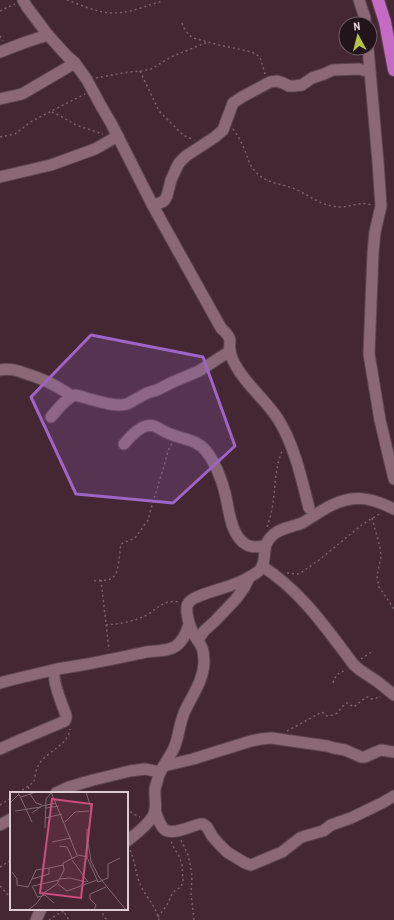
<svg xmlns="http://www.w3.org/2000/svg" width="394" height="920" viewBox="0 0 394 920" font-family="'Roboto Condensed',sans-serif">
<rect width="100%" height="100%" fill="#442733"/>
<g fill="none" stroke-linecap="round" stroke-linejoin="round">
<g stroke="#5d444f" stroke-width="13">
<g id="minor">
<path d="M23 0 27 7 48 35 67 56 75 63 87 80 101 106 111 123 153 206 221 328C224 331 229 335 230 340 230 343 229 346 230 349 230 355 233 361 236 366 247 386 266 400 278 419 294 444 302 480 309 508"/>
<polyline points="359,0 365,18 365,24"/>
<polyline points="368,48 378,162 381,206 375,232 373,253 369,354 380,420 394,479"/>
<polyline points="0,52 26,42 48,35"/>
<polyline points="0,99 22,94 75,63"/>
<polyline points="0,177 51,165 95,149 118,136"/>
<polyline points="153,206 164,201 167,196 171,180 176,169 179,163 186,156 215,137 223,130 233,103 242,97 270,82 277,81 283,83 289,86 294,86 302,85 312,78 324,74 333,70 359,69 370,72"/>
<path d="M0 370C9 368 16 370 24 373 44 379 55 385 72 396"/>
<path d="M51 417C58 409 65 399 75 395 89 398 113 408 127 404L147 393 157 390 173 382 199 371 230 351"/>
<path d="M124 444C131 436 142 423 154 426 159 428 163 431 168 433 180 439 197 439 206 451 214 460 222 480 225 493 229 508 230 536 247 545 252 548 259 547 265 546"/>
<path d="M262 566C302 592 326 628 354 665L360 670 378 682 394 695"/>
<polyline points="198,640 204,631 215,621 236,599 244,588 249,578"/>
<polyline points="0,683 11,680 57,669"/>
<path d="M0 749 20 740 65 721 66 718V715C63 707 50 676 56 670 57 669 62 668 63 668 91 664 118 658 146 652 156 650 168 652 176 646 183 641 186 633 189 625"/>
<polyline points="164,766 193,759 251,741 261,739 271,738 327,746 334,748 345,750 361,757 365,757 376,752 381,750 394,752"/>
<polyline points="56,793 69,787 93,780 130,771 145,769 160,772"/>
<path d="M155 810C157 816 159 823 163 828 170 837 191 826 200 824H203L207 827 212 836 219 844 227 852 245 863 251 865 270 857 282 852 300 838 305 836 323 831 331 825 351 818 382 803 394 796"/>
<polyline points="0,825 11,819"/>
<path d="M127 841C136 834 147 826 153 816 158 808 154 798 155 789 156 784 158 779 159 775 163 765 170 757 174 748 179 737 179 725 184 713 191 697 203 682 204 663 204 658 204 653 202 648 201 645 198 641 196 638 191 630 188 622 187 613 187 610 186 606 188 604 189 601 194 598 197 597 215 589 234 587 251 576 255 574 260 571 262 567 267 556 261 546 272 536 279 528 293 527 302 523 311 518 319 512 328 507 353 494 370 497 394 509"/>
<polyline points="36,920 41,909"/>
</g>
</g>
<g stroke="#5d444f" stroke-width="14">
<polyline id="highway" points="378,0 385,22 394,70"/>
</g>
<g stroke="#7c636d" stroke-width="1.5" stroke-dasharray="2 3" stroke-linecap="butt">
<path d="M67 0C81 5 98 13 113 13 130 13 146 6 162 1"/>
<polyline points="0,11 15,4"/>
<path d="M182 23C184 29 187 34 193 38L219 45 252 52 260 57 265 74"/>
<polyline points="0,36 3,41"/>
<polyline points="140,71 159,111 183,135 194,140"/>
<polyline points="96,78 129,72 142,71 151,69 171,57 208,42"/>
<polyline points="52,112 64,118 76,125 103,134"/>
<path d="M233 129C238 136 242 143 245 151 248 158 249 164 254 170 265 184 280 183 295 189 311 196 320 206 340 207 346 207 352 205 358 204 363 203 368 204 373 205"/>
<polyline points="0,137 15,134 32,121 85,94"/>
<polyline points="372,518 380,547 381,557 377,576 379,587 394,609"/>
<path d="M267 527C269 521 271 515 272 509 276 488 274 468 283 449"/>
<polyline points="287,573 298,574 302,572 319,560 363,524 381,513"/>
<polyline points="101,580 109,650"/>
<path d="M94 581C99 580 106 581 111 579 120 574 119 553 121 544L135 538 148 520 150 512 164 466 168 451 172 443"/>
<path d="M106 625C118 624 131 622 143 617 158 610 161 599 180 602"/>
<polyline points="361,659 373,651"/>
<path d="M333 683C336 674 338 673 347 670"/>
<polyline points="287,731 322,712 327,716 333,715 337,713 345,704 347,703 354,707 366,697 368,697 372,699 381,697"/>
<polyline points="28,787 32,793"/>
<path d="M18 793 34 782C35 776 36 769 39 764 48 750 68 746 70 729"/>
<polyline points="0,805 11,798"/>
<polyline points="127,808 133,814 140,817"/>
<polyline points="181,840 188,855 191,869 192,876 191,893 194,920"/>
<path d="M130 850C135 860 135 871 139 881 143 894 156 905 159 920"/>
<polyline points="0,867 11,860"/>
<polyline points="0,886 11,898"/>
<polyline points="24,909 28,909"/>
<polyline points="62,909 69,920"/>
<polyline points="100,909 105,918 108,920"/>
<polyline points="158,917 167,905 173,892 181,887 183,881 182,864 178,854 174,848 171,841"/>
<polyline points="49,920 58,914 64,911"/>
</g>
<use href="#minor" stroke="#8b6876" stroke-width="11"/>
<use href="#highway" stroke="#c66bc3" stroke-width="12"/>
</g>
<path fill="#9e64c6" fill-opacity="0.2" stroke="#9e64c6" stroke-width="3" stroke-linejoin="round" d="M91 335 203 357 235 446 173 503 76 494 31 397Z"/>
<g transform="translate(10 792)">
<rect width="118" height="118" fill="#442733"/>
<path fill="none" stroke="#826973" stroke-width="1" d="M8 0 22 30M41 0 67 63M76 0 81 16 78 51 81 69 89 85 116 118M20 2 26 11 32 13M11 5 26 0M0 11 9 2M36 16 49 14M5 19 31 15M22 21 32 14 46 11M35 26 52 22M55 30 65 20 79 19M35 36 36 7 41 1M77 37V65L88 90 98 86V72L110 66M42 50 61 46M49 54 57 55 62 66M62 68 78 90M2 80 7 87V93L18 95 26 78 39 76M22 87 39 82V76L53 73M49 87 60 86 76 90M48 92 57 99 87 88M22 94 28 106M23 94 49 88M28 105 35 103 44 111M18 118 26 112 35 100 47 92 54 78 53 71 69 63 77 65M84 118 86 113 80 107V102L96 95"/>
<path fill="#cb4e7f" fill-opacity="0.15" stroke="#cb4e7f" stroke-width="2" d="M42 7 82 12 71 106 30 101Z"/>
<rect width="118" height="118" fill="none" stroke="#dfcbd3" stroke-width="2"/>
</g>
<g transform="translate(358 36) rotate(353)"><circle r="19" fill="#22141a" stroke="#6e5d64"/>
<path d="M0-3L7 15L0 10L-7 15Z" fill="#b4c24a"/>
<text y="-6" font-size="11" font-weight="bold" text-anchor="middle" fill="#dfcbd3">N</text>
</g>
</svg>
